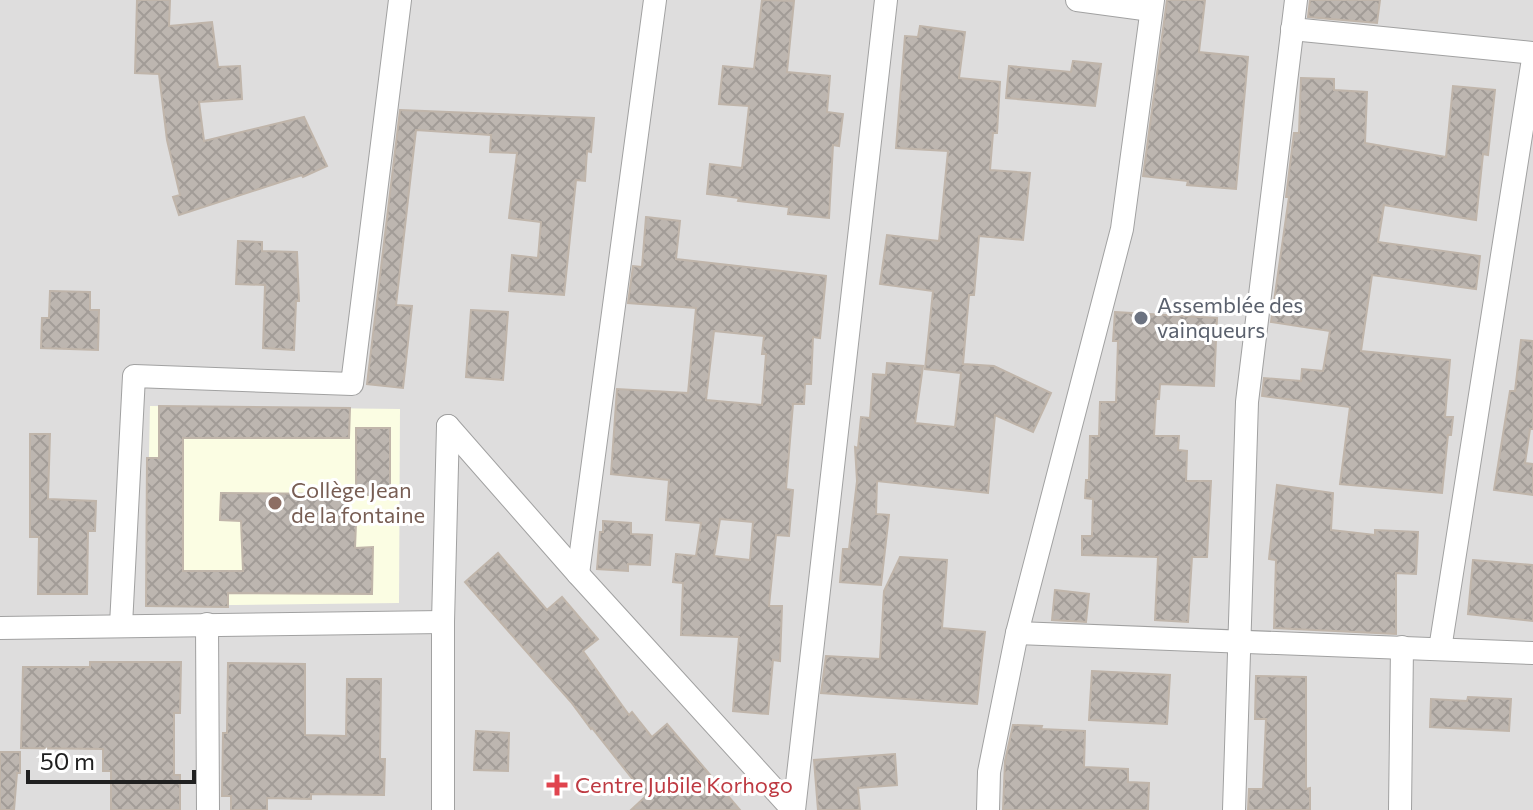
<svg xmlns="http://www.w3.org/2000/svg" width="1533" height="810" viewBox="0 0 1533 810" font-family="Commissioner,sans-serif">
<defs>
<pattern id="building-cross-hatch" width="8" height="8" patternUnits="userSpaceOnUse" patternTransform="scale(2)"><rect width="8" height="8" fill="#bdb6b0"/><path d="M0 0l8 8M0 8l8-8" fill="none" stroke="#a29c97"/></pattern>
</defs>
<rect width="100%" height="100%" fill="#efede7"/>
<rect fill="#dedddd" x="0" y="0" width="1533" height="810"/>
<polygon fill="#fbfde3" points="150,406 400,409 399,603 146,606"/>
<g fill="url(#building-cross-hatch)" stroke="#c0b5aa" stroke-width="2" fill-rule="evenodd">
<polygon points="137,0 170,0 169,26 212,22 218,67 240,66 242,99 199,102 204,141 304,117 327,166 303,177 302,175 179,215 173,197 180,195 167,140 159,74 135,73"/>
<polygon points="762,0 794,1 787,72 830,76 827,112 843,114 839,146 833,145 829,218 788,214 789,207 738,201 739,198 707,194 710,164 742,168 749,106 719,104 723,66 754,69"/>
<polygon points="1167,0 1205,0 1199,52 1248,57 1236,189 1187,185 1188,181 1143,176"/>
<polygon points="1310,0 1380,0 1377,23 1308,17"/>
<polygon points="920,26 965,32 959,78 1000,82 997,133 993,133 990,170 1030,173 1023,240 979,236 974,295 969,295 963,364 994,366 1051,393 1033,432 995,415 988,493 877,481 876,514 889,515 881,585 840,582 843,549 849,549 857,481 855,447 858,448 861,417 870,418 873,374 886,375 887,363 923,366 915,423 955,427 961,373 925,369 933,291 880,284 887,235 939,241 948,151 896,148 905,36 918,37"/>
<polygon points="1073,61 1101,64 1095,106 1006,98 1009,66 1071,72"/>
<polygon points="1301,78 1334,79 1334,90 1367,92 1365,143 1446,157 1453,86 1495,90 1488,155 1483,154 1476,220 1384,205 1378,242 1480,256 1476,289 1372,275 1361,351 1450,360 1445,417 1453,417 1451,435 1448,435 1442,493 1340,484 1350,407 1262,396 1264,378 1301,381 1302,369 1323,371 1330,331 1271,322 1289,197 1286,197 1294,133 1299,133"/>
<polygon points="400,110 594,118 591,152 587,151 585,181 576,180 564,295 509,291 512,255 538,258 541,222 509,218 517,153 490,152 491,135 416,130 396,305 412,306 403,388 367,384"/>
<path d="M646 217 680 221 676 259 826 276 820 338 813 337 811 384H805L804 404H793L786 489 793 490 789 536 776 535 769 606H782L780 661 773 660 768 714 733 711 739 637 681 635 683 583 673 582 676 554 696 556 701 523 666 520 669 480 611 474 617 389 688 393 696 308 628 303 633 266 642 267ZM714 331 764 336 762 354H766L762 405 706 400ZM720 519 753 522 750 560 714 556Z"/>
<polygon points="238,241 262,242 262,251 297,252 299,301 296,301 294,350 263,348 265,285 236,284"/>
<polygon points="50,291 90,292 90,310 99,310 98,350 41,348 42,318 49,318"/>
<polygon points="471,310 508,312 503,380 466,377"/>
<polygon points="1115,312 1217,318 1214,386 1160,384 1159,399 1156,399 1154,436 1179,436 1178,450 1187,451 1186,481 1211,481 1207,557 1192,557 1188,622 1155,620 1158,557 1082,555 1082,536 1092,536 1093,499 1085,498 1086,480 1089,480 1090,436 1099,436 1100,402 1116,402 1118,341 1113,341"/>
<polygon points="1521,340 1533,341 1533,429 1530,429 1525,463 1533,464 1533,495 1494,490 1510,391 1515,391"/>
<polygon points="159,406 350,408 349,438 183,438 183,571 243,571 241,521 220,520 221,493 339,494 356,523 355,548 373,547 372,594 228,593 228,607 146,606 147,458 159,458"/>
<rect x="356" y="428" width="34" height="67"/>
<polygon points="30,434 50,434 48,499 96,501 95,531 88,531 87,594 38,594 39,537 30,537"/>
<polygon points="1277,485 1333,493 1331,530 1375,535 1375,530 1418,532 1416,574 1396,573 1396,634 1274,628 1276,560 1269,559"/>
<polygon points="603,521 631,523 631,534 652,535 650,565 628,564 628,571 597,569 600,532 603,532"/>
<polygon points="498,553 547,610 562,597 598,639 583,651 629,715 632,712 652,737 667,724 740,810 631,810 646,796 592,728 591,729 571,702 465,582"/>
<polygon points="900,557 947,560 942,628 985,632 977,704 821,693 826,656 880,659 884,591"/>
<polygon points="1473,560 1533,565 1533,621 1468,614"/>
<polygon points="1055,590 1089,594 1086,622 1052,620"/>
<polygon points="90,662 181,662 180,713 174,713 174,775 180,775 180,810 111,810 111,771 103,771 103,749 21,748 23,667 90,667"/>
<polygon points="228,663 305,664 305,735 346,736 347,679 381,679 380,759 385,759 384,795 311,794 311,799 267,798 267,810 231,810 231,796 222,796 223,733 227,733"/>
<polygon points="1092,671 1170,675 1167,724 1089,720"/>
<polygon points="1256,676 1306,677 1306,789 1310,788 1310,810 1248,810 1249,789 1263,789 1266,719 1255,719"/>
<polygon points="1468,697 1511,699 1509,731 1430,727 1431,699 1467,701"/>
<polygon points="1013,725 1042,726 1041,729 1085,731 1084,767 1128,769 1128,782 1149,783 1148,810 1003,810 1005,761"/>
<polygon points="476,731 509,733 508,771 474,770"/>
<polygon points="0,752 20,752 20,773 17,773 14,810 0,810"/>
<polygon points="895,754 897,785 858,788 860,810 818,810 814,760"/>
</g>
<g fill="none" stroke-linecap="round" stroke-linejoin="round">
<g stroke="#a1a1a1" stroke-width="24">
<g id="minor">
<polyline points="1077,0 1151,10"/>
<polyline points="1292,29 1533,53"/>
<polyline points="448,426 578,574 793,810"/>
<polyline points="578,574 655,0"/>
<polyline points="207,624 208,810"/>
<polyline points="121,625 134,376 352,384 400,0"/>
<polyline points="0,628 443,622"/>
<polyline points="1017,633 1533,653"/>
<polyline points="1440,649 1533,59"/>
<polyline points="443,810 443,622 448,426"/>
<polyline points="794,810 886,0"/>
<polyline points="988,810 989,772 1017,633 1122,229 1153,0"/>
<polyline points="1234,810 1247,402 1296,0"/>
<polyline points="1400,810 1402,647"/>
</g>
</g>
<use href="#minor" stroke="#fff" stroke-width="22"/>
</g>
<circle fill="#6b7280" stroke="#fff" stroke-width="3" cx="1141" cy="318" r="8"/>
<circle fill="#8d6e63" stroke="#fff" stroke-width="3" cx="275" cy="503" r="8"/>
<path fill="#e0444e" stroke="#fff" stroke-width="3" d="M553 773h8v8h8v8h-8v8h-8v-8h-8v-8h8z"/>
<g text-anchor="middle" stroke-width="6" stroke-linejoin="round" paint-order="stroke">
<g font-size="22" fill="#5b616d" stroke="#fff" text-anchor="start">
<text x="1157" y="313">Assemblée des<tspan x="1157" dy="25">vainqueurs</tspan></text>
</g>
<g font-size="22" fill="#785e54" stroke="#fff" text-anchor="start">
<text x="291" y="498">Collège Jean<tspan x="291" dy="25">de la fontaine</tspan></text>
</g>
<g font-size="22" fill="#be3a42" stroke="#fff" text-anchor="start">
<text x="575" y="793">Centre Jubile Korhogo</text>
</g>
</g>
<path d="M28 770v12h166v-12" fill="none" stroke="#202020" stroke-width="4"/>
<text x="40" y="770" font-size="24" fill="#202020" stroke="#ffffff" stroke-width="6" paint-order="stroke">50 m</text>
</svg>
